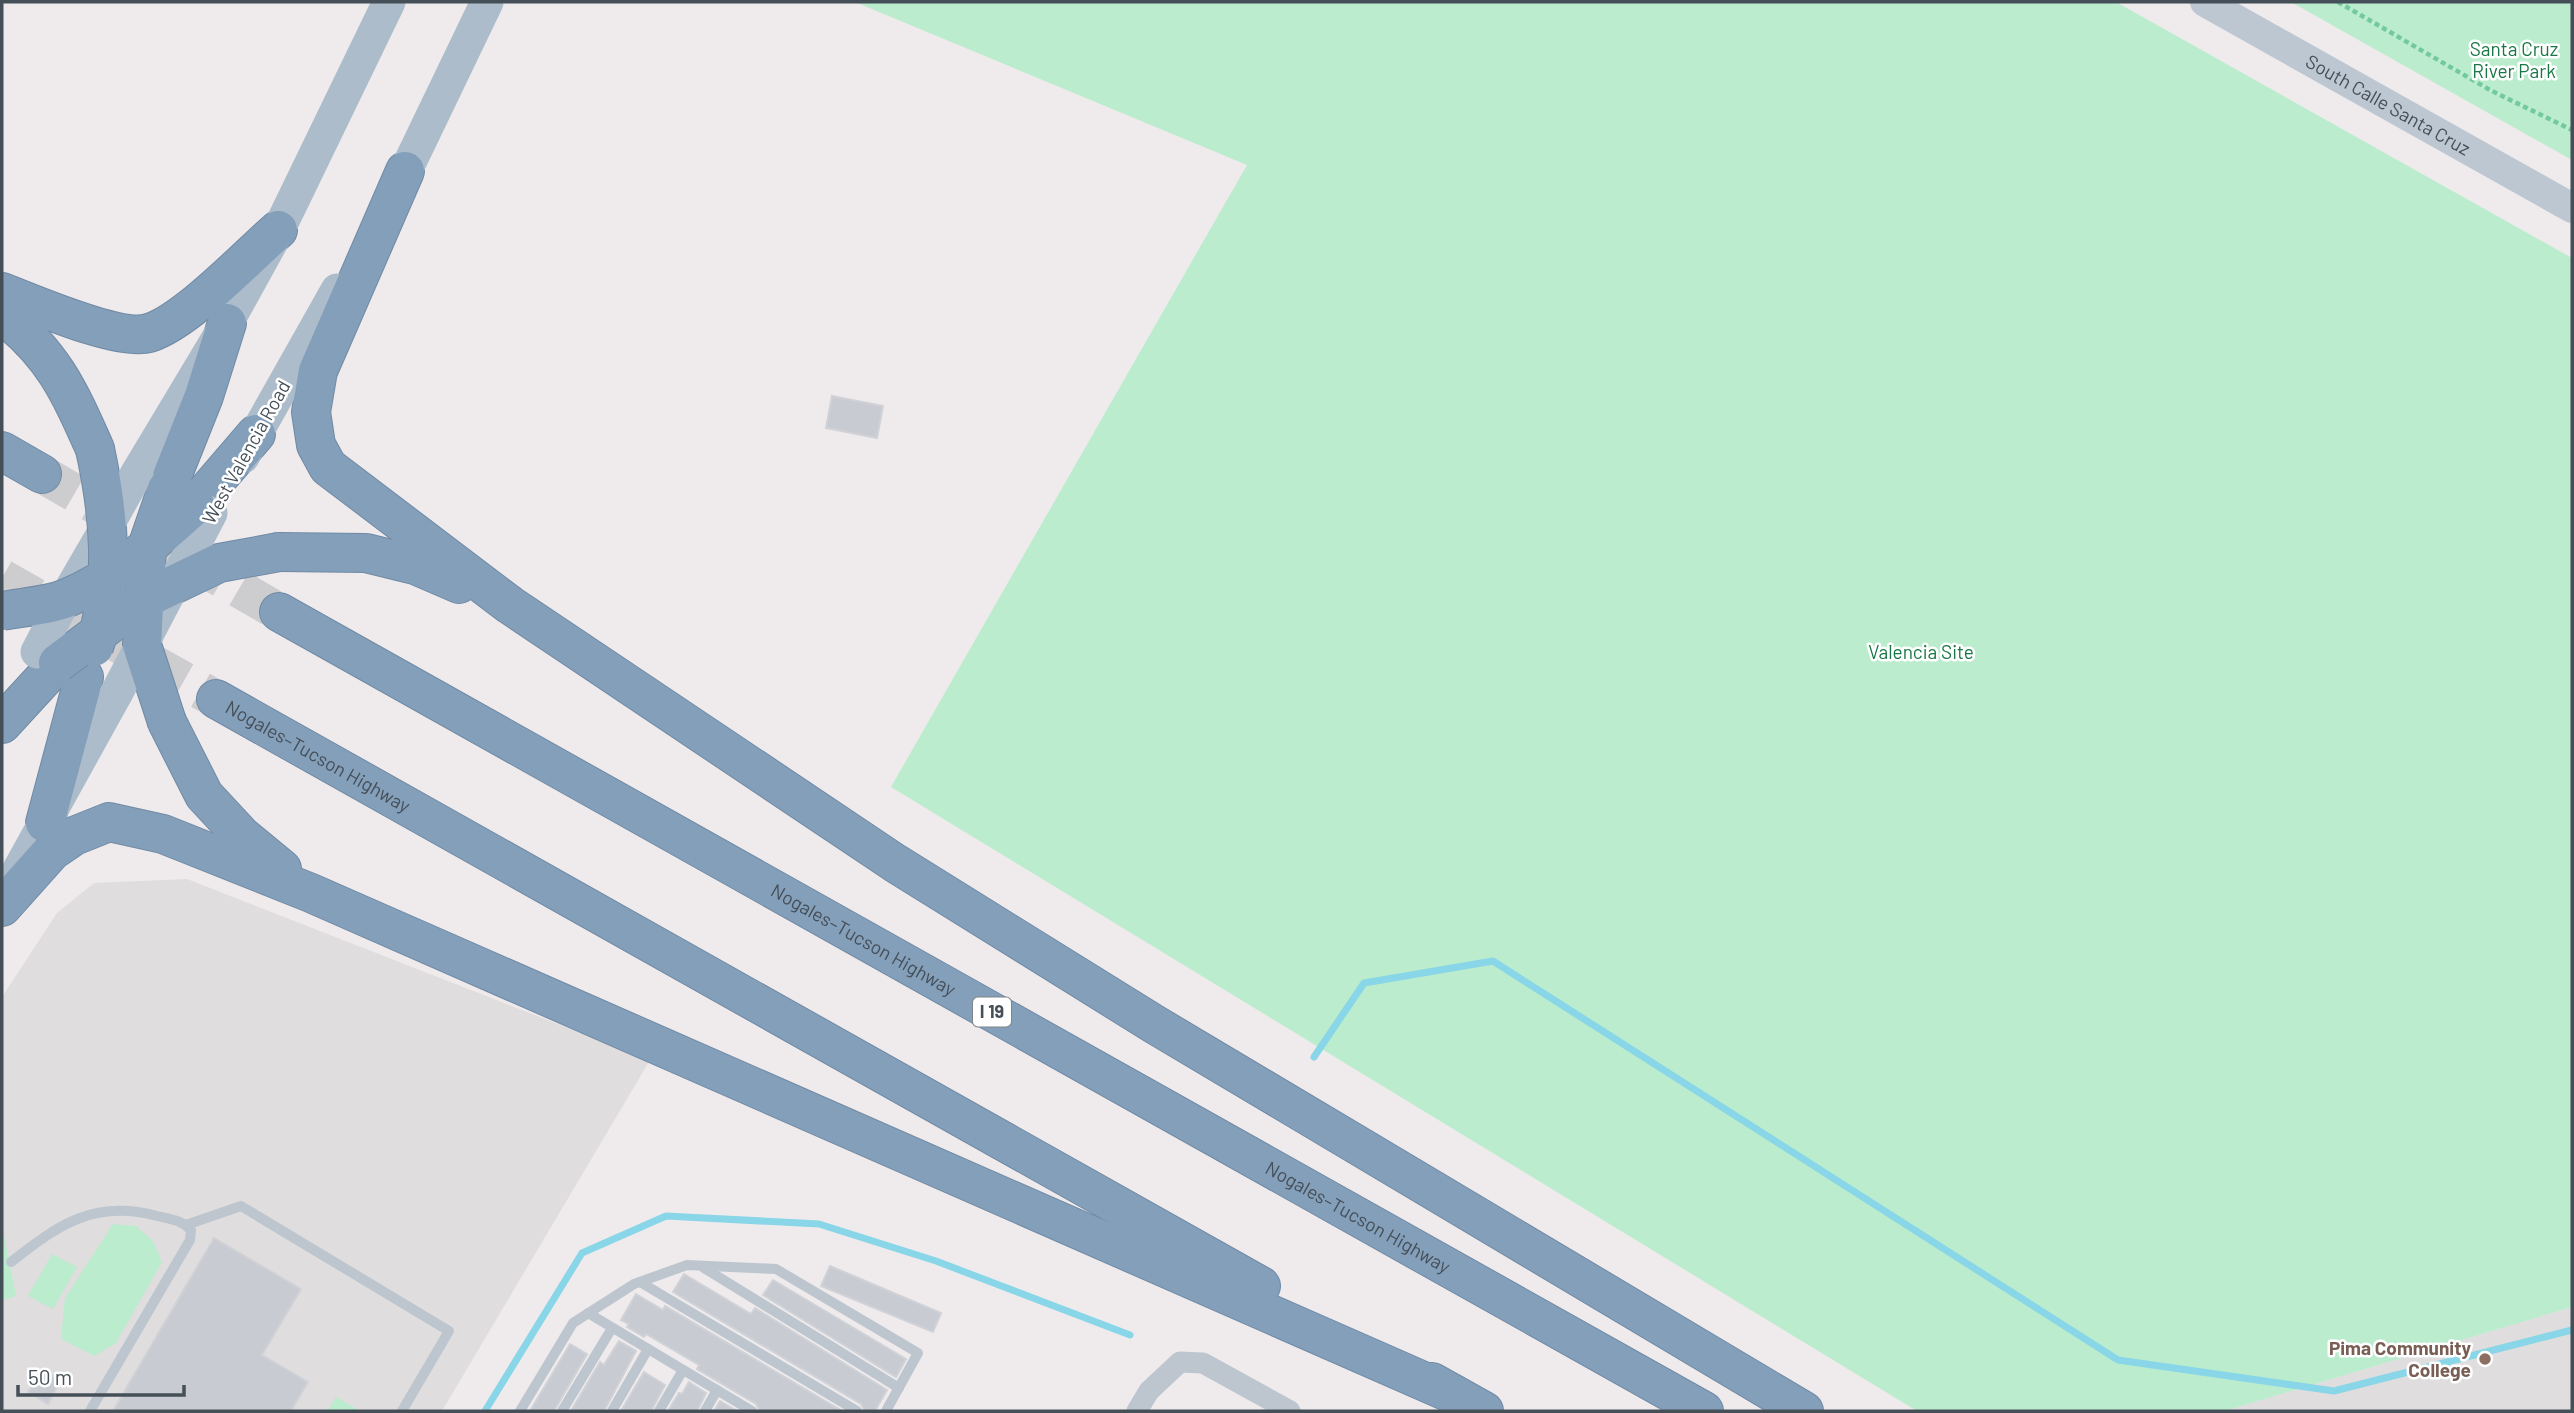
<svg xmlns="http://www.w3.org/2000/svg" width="2574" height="1413" viewBox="0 0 2574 1413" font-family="Barlow,sans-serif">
<rect width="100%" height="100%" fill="#efebec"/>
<g fill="#dfdddd">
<polygon points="187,879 650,1060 442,1411 2,1411 2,997 57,913 94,883"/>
<polygon points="2572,1307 2572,1411 2225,1411"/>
</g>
<g fill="#baeccd">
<polygon points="855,2 2116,2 2572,258 2572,1307 2225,1411 1917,1411 891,787 1247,165"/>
<polygon points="2291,2 2572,2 2572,160"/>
<polygon points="113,1224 136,1226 153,1241 162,1262 116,1343 94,1356 61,1339 65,1298"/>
<polygon points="2,1225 16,1296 2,1300"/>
<polygon points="52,1254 77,1267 53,1309 28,1296"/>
<polygon points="336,1397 360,1411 327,1411"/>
</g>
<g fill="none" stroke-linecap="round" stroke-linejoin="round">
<g stroke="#88d6e8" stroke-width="7">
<polyline points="1314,1057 1364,983 1493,961 2118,1360 2334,1391 2572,1330"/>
<polyline points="485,1411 582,1253 666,1216 819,1224 936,1261 1130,1335"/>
</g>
</g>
<g fill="#c8cbd1" stroke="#d0d2d7" stroke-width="2">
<polygon points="832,396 883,406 877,438 826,428"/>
<polygon points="214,1238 301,1289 262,1355 308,1382 291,1411 113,1411"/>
<polygon points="830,1266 941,1313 933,1332 821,1286"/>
<polygon points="684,1274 751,1314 755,1308 887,1390 875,1411 865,1411 861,1404 673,1292"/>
<polygon points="773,1280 906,1359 896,1377 763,1295"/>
<polygon points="636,1294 663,1310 665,1306 842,1411 760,1411 756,1404 697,1369 699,1365 646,1334 644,1337 627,1327 629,1324 621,1320"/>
<polygon points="619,1341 636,1351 604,1411 571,1411 600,1362 604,1365"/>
<polygon points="570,1344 587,1354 554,1411 530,1411"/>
<polygon points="42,1369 60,1381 48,1404 28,1392"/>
<polygon points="644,1372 665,1385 651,1411 621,1411"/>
<polygon points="689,1382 706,1393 697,1411 668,1411 679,1393 682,1394"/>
<polygon points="720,1401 737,1411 714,1411"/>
</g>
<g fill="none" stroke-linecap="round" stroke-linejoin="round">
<g stroke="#cdccce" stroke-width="38" stroke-dasharray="38 19" stroke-linecap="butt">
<polyline points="42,474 279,612"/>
<polyline points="2,578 216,699"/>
</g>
<g stroke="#708aa5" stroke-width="40">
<g id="highway">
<polyline points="405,171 318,371 311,412 316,445 328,467 510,605 895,863 1154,1024 1804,1411"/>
<path d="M2 292C34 304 119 342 149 333 187 321 247 257 278 230"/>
<path d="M2 315C53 353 70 393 95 449"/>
<polyline points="2,451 42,474"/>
<polyline points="167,489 204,396 227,323"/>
<polyline points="195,505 256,434"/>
<polyline points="279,552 366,553 415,565 459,584"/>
<path id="s2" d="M279 612 1704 1411"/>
<path id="s3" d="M216 699 1261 1286"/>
<polyline points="167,722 204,795 242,836 282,869"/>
<polyline points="2,724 58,663"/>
<polyline points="45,823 84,677"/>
<polyline points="2,907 52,851 74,836 109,822 163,834 311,893 1455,1395"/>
<polyline points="1432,1382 1484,1411"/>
</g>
</g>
<polyline stroke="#73c99d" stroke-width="4.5" stroke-dasharray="5 3.5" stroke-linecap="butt" points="2338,2 2490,90 2572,130"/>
<g stroke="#bdc6ce" stroke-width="10">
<polyline points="186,1225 241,1206 449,1331 402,1411"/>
<path d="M11 1262C58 1225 94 1199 157 1216 170 1219 182 1220 191 1230L190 1240 90 1411"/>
<polyline points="704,1268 899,1388"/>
<polyline points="640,1282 857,1411"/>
<polyline points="588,1313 752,1411"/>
<polyline points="520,1411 573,1323 634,1284 687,1265 776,1269 918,1353 886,1411"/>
<polyline points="562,1411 612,1328"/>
<polyline points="612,1411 648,1349"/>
<polyline points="659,1411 683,1370"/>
<polyline points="705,1411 717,1390"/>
</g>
<polyline stroke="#bdc6ce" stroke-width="21" points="1137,1411 1149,1391 1180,1362 1203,1363 1290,1411"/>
<path stroke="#bcc7d2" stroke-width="30" id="s1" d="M2205 2 2572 208"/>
<g stroke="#acbcca" stroke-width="33">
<polyline points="392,195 411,160 487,2"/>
<polyline points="243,457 337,290"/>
<polyline points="137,473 227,323 280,227 389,2"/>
<polyline points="65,599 109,523"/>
<polyline points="13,880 116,694"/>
</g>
<use href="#highway" stroke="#849fba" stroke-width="38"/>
<g stroke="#708aa5" stroke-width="40" stroke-linecap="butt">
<g id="highway-bridge">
<path d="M2 611C22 607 48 606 67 598 116 578 156 540 195 505"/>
<path d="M94 647C116 583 109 514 95 449"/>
<polyline points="58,663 144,599 219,563 279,552"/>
<polyline points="167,722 142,645 147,547 167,489"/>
</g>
</g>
<g stroke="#acbcca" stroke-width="33">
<polyline points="109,523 137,473"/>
<polyline points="37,652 65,599"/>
<polyline points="116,694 211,513"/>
</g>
<use href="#highway-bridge" stroke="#849fba" stroke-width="38"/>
</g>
<circle fill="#8d6e63" stroke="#fff" stroke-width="2.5" cx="2485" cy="1359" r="7"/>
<g text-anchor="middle" stroke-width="5" stroke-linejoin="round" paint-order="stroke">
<rect fill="#fff" stroke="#7d848a" stroke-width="2" x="973" y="997.5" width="38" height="29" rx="5"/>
<g font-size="18" font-weight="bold" fill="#454f58">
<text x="992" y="1018">I 19</text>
</g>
<g font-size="19" fill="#197646" stroke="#fff">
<text x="2514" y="56">Santa Cruz<tspan x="2514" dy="22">River Park</tspan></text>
<text x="1921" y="659">Valencia Site</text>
</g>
<g font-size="19" fill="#454f58" stroke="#fff">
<text dy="7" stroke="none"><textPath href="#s1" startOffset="210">South Calle Santa Cruz</textPath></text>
<text transform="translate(246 452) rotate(-61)" y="7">West Valencia Road</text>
<text dy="7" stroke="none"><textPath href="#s3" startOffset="117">Nogales–Tucson Highway</textPath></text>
<text dy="7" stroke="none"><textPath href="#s2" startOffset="670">Nogales–Tucson Highway</textPath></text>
<text dy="7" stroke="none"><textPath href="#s2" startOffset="1237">Nogales–Tucson Highway</textPath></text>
</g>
<g font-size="19" font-weight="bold" fill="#785e54" stroke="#fff" text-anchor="end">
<text x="2471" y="1355">Pima Community<tspan x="2471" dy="22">College</tspan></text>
</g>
</g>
<rect width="2574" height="1413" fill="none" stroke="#454f58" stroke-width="7"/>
<path d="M18 1385v10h166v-10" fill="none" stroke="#454f58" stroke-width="3.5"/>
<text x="28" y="1385" font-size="21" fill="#454f58" stroke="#ffffff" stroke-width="5" paint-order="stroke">50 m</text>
</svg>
